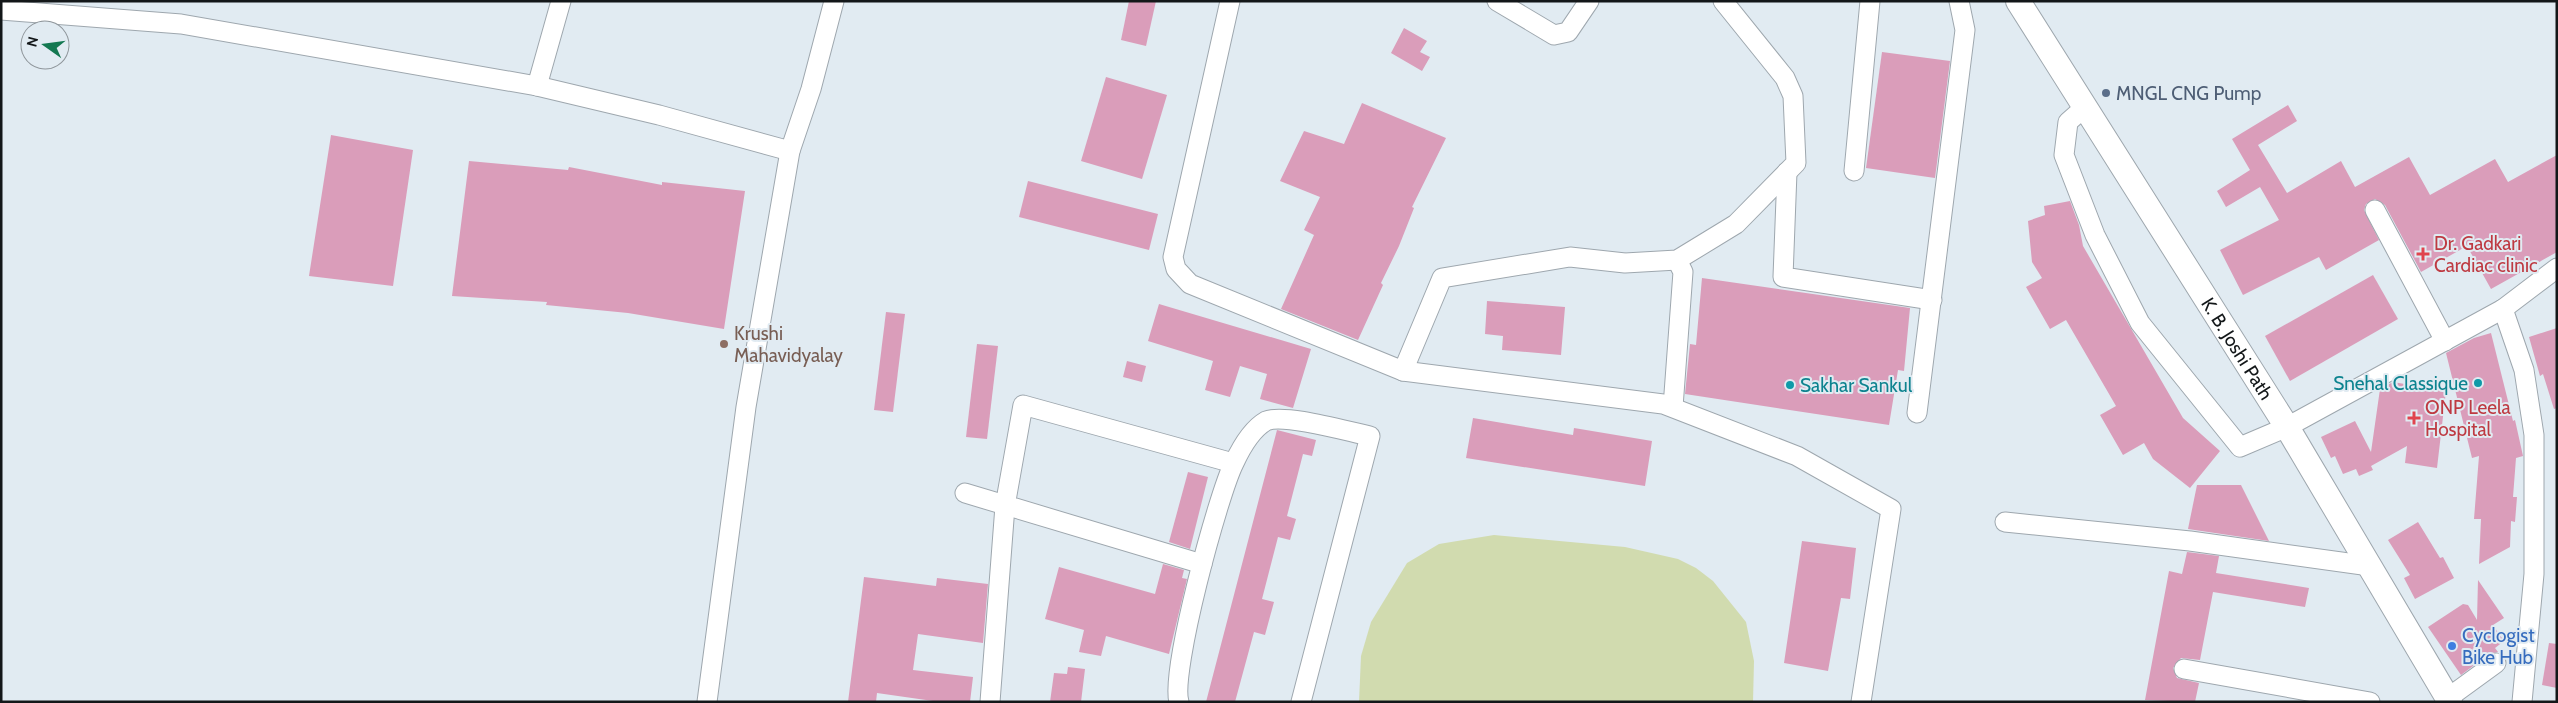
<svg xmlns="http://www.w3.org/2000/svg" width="2558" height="703" viewBox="0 0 2558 703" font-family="Cabin,sans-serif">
<rect width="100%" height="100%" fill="#e1ebf2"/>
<polygon fill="#d1dbaf" points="1494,535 1625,547 1678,559 1696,568 1713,581 1746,622 1754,661 1753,702 1359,702 1361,656 1371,622 1407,563 1439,544"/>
<g fill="#da9dba">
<polygon points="1129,1 1156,1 1146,46 1121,40"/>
<polygon points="1404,28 1427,41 1420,52 1430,57 1422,71 1391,53"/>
<polygon points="1882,52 1950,61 1935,178 1866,168"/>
<polygon points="1106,77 1167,95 1142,179 1081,161"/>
<polygon points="1362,103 1446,138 1412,207 1414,208 1399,246 1381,283 1383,285 1358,340 1281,309 1314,235 1304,230 1320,197 1280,181 1304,131 1344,144"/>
<polygon points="2288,105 2297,121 2258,145 2287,193 2341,161 2355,187 2409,157 2430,195 2495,159 2508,182 2557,155 2557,252 2491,289 2467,246 2421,272 2385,205 2375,199 2366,204 2364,210 2379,240 2326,270 2319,257 2243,295 2220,250 2279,220 2260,187 2226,207 2217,191 2250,170 2232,139"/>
<polygon points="331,135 413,150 393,286 309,276"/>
<polygon points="469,161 568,170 569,167 662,185 662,182 745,191 724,329 628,313 546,305 547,302 452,296"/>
<polygon points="1028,181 1158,214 1149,250 1019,217"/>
<polygon points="2070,201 2079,225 2083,246 2183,418 2220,451 2190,488 2153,459 2144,443 2123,455 2100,415 2116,406 2066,320 2050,329 2026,287 2042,278 2032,262 2028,221 2045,215 2044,206"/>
<polygon points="2373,275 2398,319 2290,381 2265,336"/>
<polygon points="1702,278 1910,308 1904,371 1898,370 1889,425 1685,394 1690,344 1696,345"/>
<polygon points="1487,301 1565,307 1561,355 1502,350 1503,336 1485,334"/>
<polygon points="1159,304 1311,349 1293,408 1260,399 1267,374 1240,366 1230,397 1205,390 1213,361 1148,341"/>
<polygon points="886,312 905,314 893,412 874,410"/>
<polygon points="2557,328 2557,408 2554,409 2543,374 2540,376 2529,337"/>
<polygon points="2491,333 2513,421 2515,420 2523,456 2516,458 2513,497 2517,497 2515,522 2511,521 2510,547 2479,564 2481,519 2474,519 2479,456 2472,458 2446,353 2474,338"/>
<polygon points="977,344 998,346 987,439 966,437"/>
<polygon points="1127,361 1146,366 1142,382 1123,377"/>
<polygon points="2393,382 2446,391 2437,468 2405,463 2407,446 2371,466 2373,470 2359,476 2356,469 2343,474 2335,456 2331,458 2321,437 2355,421 2371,452 2380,389"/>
<polygon points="1473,418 1573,435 1574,428 1652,441 1645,486 1466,458"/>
<polygon points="1277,430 1316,440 1312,456 1303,454 1287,516 1296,519 1290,540 1278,537 1262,599 1274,602 1265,635 1254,632 1235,702 1206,702"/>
<polygon points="1188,472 1208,477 1190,549 1169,542"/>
<polygon points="2197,485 2241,485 2269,541 2188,529"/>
<polygon points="2418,522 2440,558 2443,557 2454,578 2415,599 2404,578 2410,575 2388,540"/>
<polygon points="1802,541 1856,548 1850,599 1841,598 1828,671 1784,663"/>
<polygon points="2187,552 2219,556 2216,573 2309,588 2305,607 2213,592 2200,660 2181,658 2173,668 2177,678 2199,683 2195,702 2145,700 2169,571 2182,574"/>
<polygon points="1163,564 1184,570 1182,578 1187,579 1169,654 1106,636 1101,656 1079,652 1084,630 1045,619 1059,567 1155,594"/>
<polygon points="864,577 936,586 937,578 988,584 983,643 918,634 913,670 973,677 970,702 940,702 877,693 876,702 848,702"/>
<polygon points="2478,580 2504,618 2493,625 2504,641 2495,648 2498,652 2489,654 2461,675 2428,627 2463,604 2468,605 2477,620"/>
<polygon points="2549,643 2557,644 2557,688 2542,685"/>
<polygon points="1068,667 1085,669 1081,702 1050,702 1054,673 1067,674"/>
</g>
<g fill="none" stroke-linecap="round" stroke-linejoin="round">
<g stroke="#9ea7ae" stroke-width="21">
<g id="minor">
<polyline points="1230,1 1173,257 1176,269 1190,284 1403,371 1663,404 1797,456 1891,509 1861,702"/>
<polyline points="1497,1 1554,35 1568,32 1589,1"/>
<polyline points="1,10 181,24 537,86 659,115 790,151"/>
<polyline points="537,86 561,1"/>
<polyline points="2085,107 2068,122 2064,155 2095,235 2140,323 2240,447 2287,427 2503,309 2557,268"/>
<polyline points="1854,171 1870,1"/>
<polyline points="1787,172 1783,277 1932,300"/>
<polyline points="2375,210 2445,341"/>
<polyline points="2503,309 2524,370 2534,435 2534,574 2522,702"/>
<polyline points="1403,371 1442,278 1570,257 1625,263 1677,260 1736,224 1796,163 1793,96 1785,78 1723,1"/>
<polyline points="1673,407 1683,272 1677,260"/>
<polyline points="1917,413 1965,30 1959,1"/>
<polyline points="965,493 1202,564"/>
<polyline points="2005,522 2190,541 2370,566"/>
<polyline points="2184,669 2370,702"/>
<polyline points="2448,698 2496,663"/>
<polyline points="707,702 746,407 790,151 811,89 834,1"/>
<polyline points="990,702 1005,506 1023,405 1233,463"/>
<path d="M1179 702C1170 672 1218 495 1234 463 1241 448 1252 429 1266 421 1284 413 1349 432 1370 436L1301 702"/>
</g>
</g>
<g stroke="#9ea7ae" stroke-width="26">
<g id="major">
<path id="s1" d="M2018 1 2287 427 2450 702"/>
</g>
</g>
<use href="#minor" stroke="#fff" stroke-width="19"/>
<use href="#major" stroke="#fff" stroke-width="24"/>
</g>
<circle fill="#5c6f8a" stroke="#e1ebf2" stroke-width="2" cx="2106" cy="93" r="5"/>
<g fill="#e0444e" stroke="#e1ebf2" stroke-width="2">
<path d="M2420.5 246.5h5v5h5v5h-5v5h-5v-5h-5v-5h5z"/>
<path d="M2411.5 410.5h5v5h5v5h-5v5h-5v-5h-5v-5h5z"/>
</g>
<circle fill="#8d6e63" stroke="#e1ebf2" stroke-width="2" cx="724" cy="344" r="5"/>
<g fill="#0f9aa8" stroke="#e1ebf2" stroke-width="2">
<circle cx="2478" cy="383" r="5"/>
<circle cx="1790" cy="385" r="5"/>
</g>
<circle fill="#3f7fe0" stroke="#e1ebf2" stroke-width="2" cx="2452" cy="646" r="5"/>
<g text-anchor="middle" stroke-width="4" stroke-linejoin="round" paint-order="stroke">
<g font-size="19" fill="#4e5e75" stroke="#e1ebf2" text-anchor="start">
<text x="2116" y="100">MNGL CNG Pump</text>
</g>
<g font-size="19" fill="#be3a42" stroke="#e1ebf2" text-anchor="start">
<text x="2434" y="250">Dr. Gadkari<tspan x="2434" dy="22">Cardiac clinic</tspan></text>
<text x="2425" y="414">ONP Leela<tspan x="2425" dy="22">Hospital</tspan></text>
</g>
<g font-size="19" fill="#785e54" stroke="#e1ebf2" text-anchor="start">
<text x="734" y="340">Krushi<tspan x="734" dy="22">Mahavidyalay</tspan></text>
</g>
<g font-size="19" fill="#131719" stroke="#e1ebf2">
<text dy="7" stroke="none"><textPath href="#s1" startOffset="411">K. B. Joshi Path</textPath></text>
</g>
<g font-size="19" fill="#0d838f" stroke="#e1ebf2" text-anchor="end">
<text x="2468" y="390">Snehal Classique</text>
<text x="1800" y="392" text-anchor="start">Sakhar Sankul</text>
</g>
<g font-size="19" fill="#366cbe" stroke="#e1ebf2" text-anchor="start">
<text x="2462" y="642">Cyclogist<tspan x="2462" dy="22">Bike Hub</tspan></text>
</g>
</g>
<rect width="2558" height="703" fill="none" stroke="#131719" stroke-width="5"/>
<g transform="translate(45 45) rotate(284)"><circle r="24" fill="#e1ebf2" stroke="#8f969b"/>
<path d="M0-4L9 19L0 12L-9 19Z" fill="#137851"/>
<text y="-8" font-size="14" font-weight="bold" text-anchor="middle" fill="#131719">N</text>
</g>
</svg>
